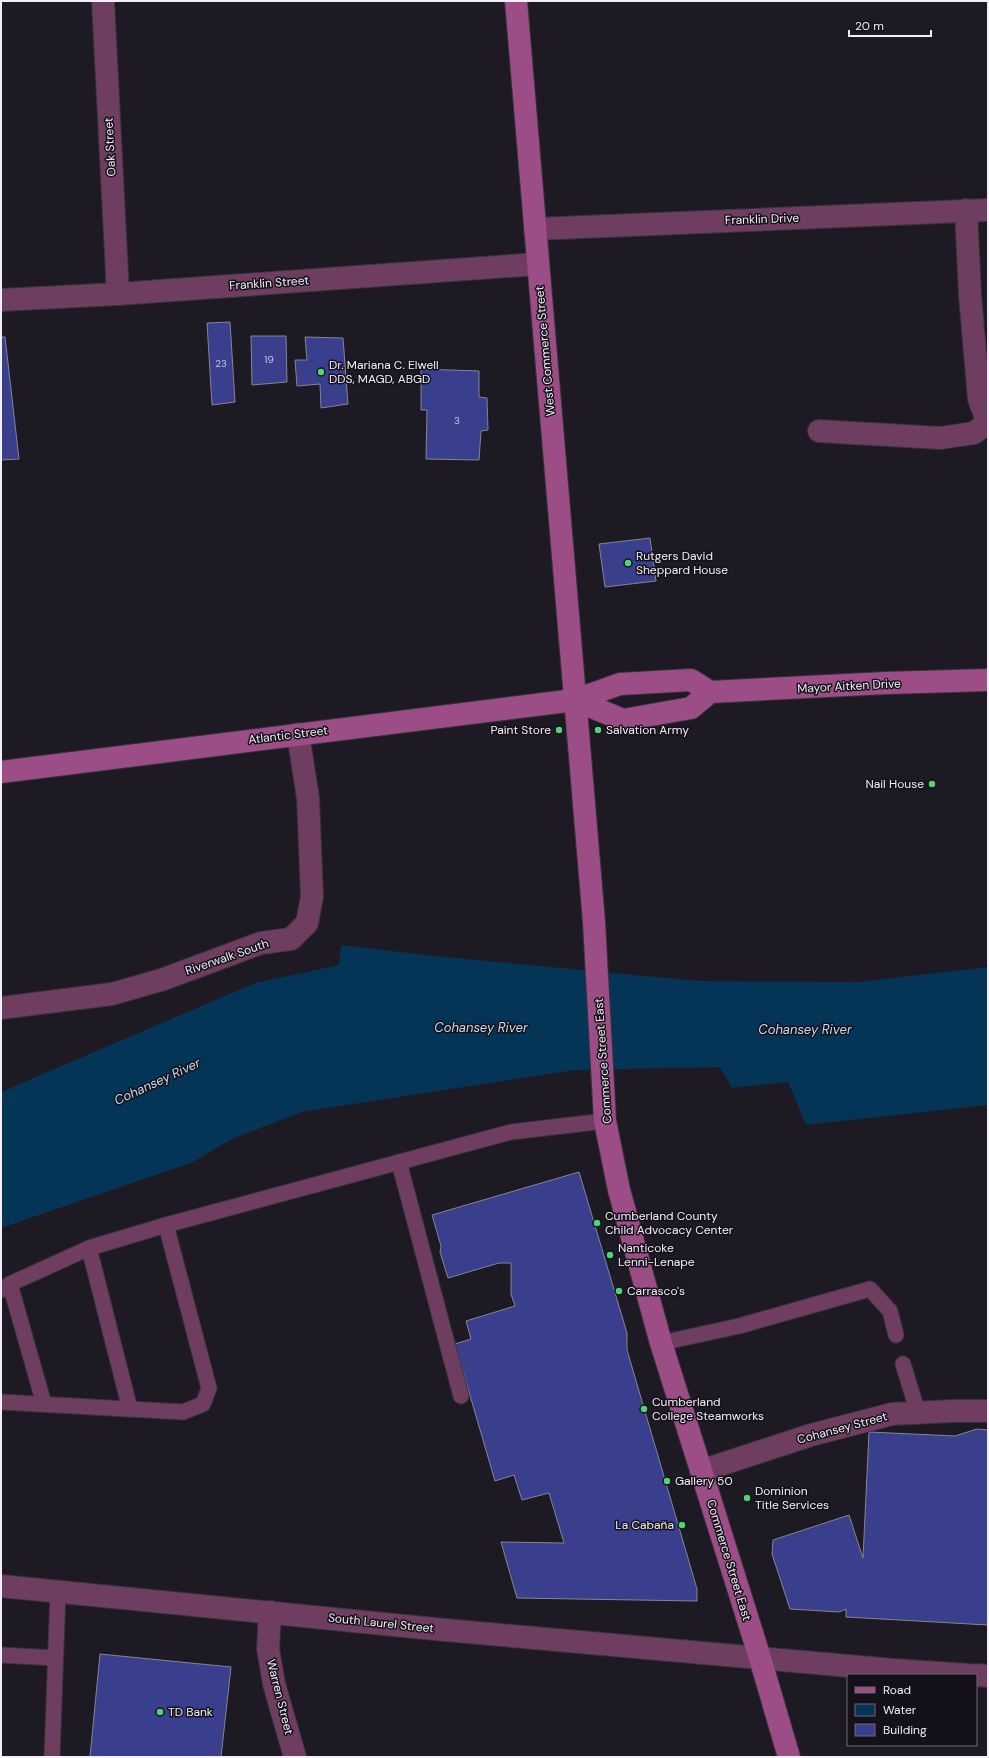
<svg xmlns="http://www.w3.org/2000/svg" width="989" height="1758" viewBox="0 0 989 1758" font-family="'DM Sans',sans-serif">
<rect width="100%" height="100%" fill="#1e1a23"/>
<polygon fill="#043556" points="341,945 434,956 699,981 859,982 988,967 988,1105 806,1125 788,1082 732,1088 720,1067 575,1070 301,1112 230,1140 191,1163 1,1228 1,1092 255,983 339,965"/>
<g fill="#393f8c" stroke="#838692">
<polygon points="230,322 235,402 212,405 207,323"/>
<polygon points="251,336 286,336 287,382 252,385"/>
<polygon points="1,337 5,337 19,459 1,460"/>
<polygon points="305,337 343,338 348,404 321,408 320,384 297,386 295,360 307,360"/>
<polygon points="421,369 479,371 479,397 487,398 488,430 481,431 479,460 426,459 427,410 421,410"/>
<polygon points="650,538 656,581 605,587 599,544"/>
<polygon points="579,1172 627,1333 627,1350 697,1589 697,1601 517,1598 501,1542 564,1543 549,1493 522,1500 514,1475 495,1481 455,1344 471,1339 466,1321 515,1306 511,1294 511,1263 499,1263 448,1278 440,1252 441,1246 432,1215"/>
<polygon points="977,1429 988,1430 988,1625 846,1617 846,1609 839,1612 790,1609 772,1554 773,1540 849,1515 863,1558 869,1432 955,1436"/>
<polygon points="100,1654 231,1667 221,1757 90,1757"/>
</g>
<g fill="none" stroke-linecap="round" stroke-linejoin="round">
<g stroke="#38343c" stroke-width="17">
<g id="lane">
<polyline points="399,1162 461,1396"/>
<polyline points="89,1248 130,1409"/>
<polyline points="10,1284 44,1404"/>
<polyline points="1,1290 10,1284 89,1248 166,1225 511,1132 605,1121"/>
<polyline points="661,1343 739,1326 870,1289 890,1311 896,1335"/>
<polyline points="903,1364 918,1413"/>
<polyline points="1,1402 183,1412 203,1404 209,1388 166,1225"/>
<polyline points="1,1655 55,1658"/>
<polyline points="52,1757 58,1591"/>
</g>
</g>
<g stroke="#38343c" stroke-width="24">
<g id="street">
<polyline points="103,1 118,294"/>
<polyline points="966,210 970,295 979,399 988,423"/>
<polyline points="535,229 988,210"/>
<polyline points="1,300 118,294 538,264"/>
<polyline points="819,431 940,438 974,433 987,423"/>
<polyline points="1,1008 112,994 164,979 261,943 291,939 307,923 312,897 308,798 298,734"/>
<polyline points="701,1471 811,1435 892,1414 953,1411 988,1411"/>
<polyline points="1,1586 445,1630 894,1670 968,1675"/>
<polyline points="270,1612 268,1649 274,1684 295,1757"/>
<polyline points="976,1675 988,1676"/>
</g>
</g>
<g stroke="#38343c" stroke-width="24">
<g id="secondary">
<polyline points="516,1 594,922 605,1121 619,1190 661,1343 760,1658 789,1757"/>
<polyline points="575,700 623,720 691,708 710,692 886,683 988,680"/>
<polyline points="1,772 575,700 620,684 691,680 710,692"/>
</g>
</g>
<use href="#lane" stroke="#6e3d5f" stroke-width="15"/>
<use href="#street" stroke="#6e3d5f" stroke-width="22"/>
<use href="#secondary" stroke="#9c4d86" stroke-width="22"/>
</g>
<g fill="#4ed675" stroke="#15111a" stroke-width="1.5">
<circle cx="321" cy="372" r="4"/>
<circle cx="628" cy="563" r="4"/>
<circle cx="559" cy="730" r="4"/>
<circle cx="598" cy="730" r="4"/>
<circle cx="932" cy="784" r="4"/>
<circle cx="597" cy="1223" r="4"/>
<circle cx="610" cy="1255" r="4"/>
<circle cx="619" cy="1291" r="4"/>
<circle cx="644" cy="1409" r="4"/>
<circle cx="667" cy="1481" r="4"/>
<circle cx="747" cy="1498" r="4"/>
<circle cx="682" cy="1525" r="4"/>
<circle cx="160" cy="1712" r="4"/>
</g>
<g text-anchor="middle" stroke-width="3" stroke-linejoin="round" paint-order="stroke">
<g font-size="10" fill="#c4c3dc">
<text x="269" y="363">19</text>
<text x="221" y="367">23</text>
<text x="457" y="424">3</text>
</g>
<g font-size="12" fill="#f3eff6" stroke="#15111a">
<text transform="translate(110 147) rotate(-93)" y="4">Oak Street</text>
<text transform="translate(762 219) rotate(-2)" y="4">Franklin Drive</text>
<text transform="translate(269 283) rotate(-4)" y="4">Franklin Street</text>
<text transform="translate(545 351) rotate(-95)" y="4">West Commerce Street</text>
<text transform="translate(849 686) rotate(-3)" y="4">Mayor Aitken Drive</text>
<text transform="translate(288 735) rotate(-7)" y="4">Atlantic Street</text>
<text transform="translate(227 957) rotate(-19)" y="4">Riverwalk South</text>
<text transform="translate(603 1061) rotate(-94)" y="4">Commerce Street East</text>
<text transform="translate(842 1428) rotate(-15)" y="4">Cohansey Street</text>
<text transform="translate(729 1560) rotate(73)" y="4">Commerce Street East</text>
<text transform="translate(381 1623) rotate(6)" y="4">South Laurel Street</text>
<text transform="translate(280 1697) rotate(76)" y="4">Warren Street</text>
</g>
<g font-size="12" fill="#f3eff6" stroke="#15111a" text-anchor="start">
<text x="329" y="369">Dr. Mariana C. Elwell<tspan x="329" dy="14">DDS, MAGD, ABGD</tspan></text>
<text x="636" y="560">Rutgers David<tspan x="636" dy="14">Sheppard House</tspan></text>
<text x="551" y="734" text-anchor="end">Paint Store</text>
<text x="606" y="734">Salvation Army</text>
<text x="924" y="788" text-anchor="end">Nail House</text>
<text x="605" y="1220">Cumberland County<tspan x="605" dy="14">Child Advocacy Center</tspan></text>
<text x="618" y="1252">Nanticoke<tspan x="618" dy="14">Lenni-Lenape</tspan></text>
<text x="627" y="1295">Carrasco's</text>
<text x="652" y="1406">Cumberland<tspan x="652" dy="14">College Steamworks</tspan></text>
<text x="675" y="1485">Gallery 50</text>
<text x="755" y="1495">Dominion<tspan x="755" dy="14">Title Services</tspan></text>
<text x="674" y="1529" text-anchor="end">La Cabaña</text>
<text x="168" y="1716">TD Bank</text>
</g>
<g font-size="13" font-style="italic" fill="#c8dbec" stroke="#15111a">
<text x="481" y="1032">Cohansey River</text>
<text x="805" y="1034">Cohansey River</text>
<text transform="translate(157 1081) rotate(-25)" y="5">Cohansey River</text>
</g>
</g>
<rect width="989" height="1758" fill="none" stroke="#f3eff6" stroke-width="4"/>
<rect x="847" y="1674" width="130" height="72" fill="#15111a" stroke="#6e6a72"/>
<rect x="855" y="1687" width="20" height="6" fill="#9c4d86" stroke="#6e6a72"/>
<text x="883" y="1694" font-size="12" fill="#f3eff6">Road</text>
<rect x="855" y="1704" width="20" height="12" fill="#043556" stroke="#6e6a72"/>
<text x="883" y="1714" font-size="12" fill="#f3eff6">Water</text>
<rect x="855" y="1724" width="20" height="12" fill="#393f8c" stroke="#6e6a72"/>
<text x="883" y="1734" font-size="12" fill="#f3eff6">Building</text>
<path d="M849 30v6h82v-6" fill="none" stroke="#f3eff6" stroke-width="2"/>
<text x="855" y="30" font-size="12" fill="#f3eff6" stroke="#15111a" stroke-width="3" paint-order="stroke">20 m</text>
</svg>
